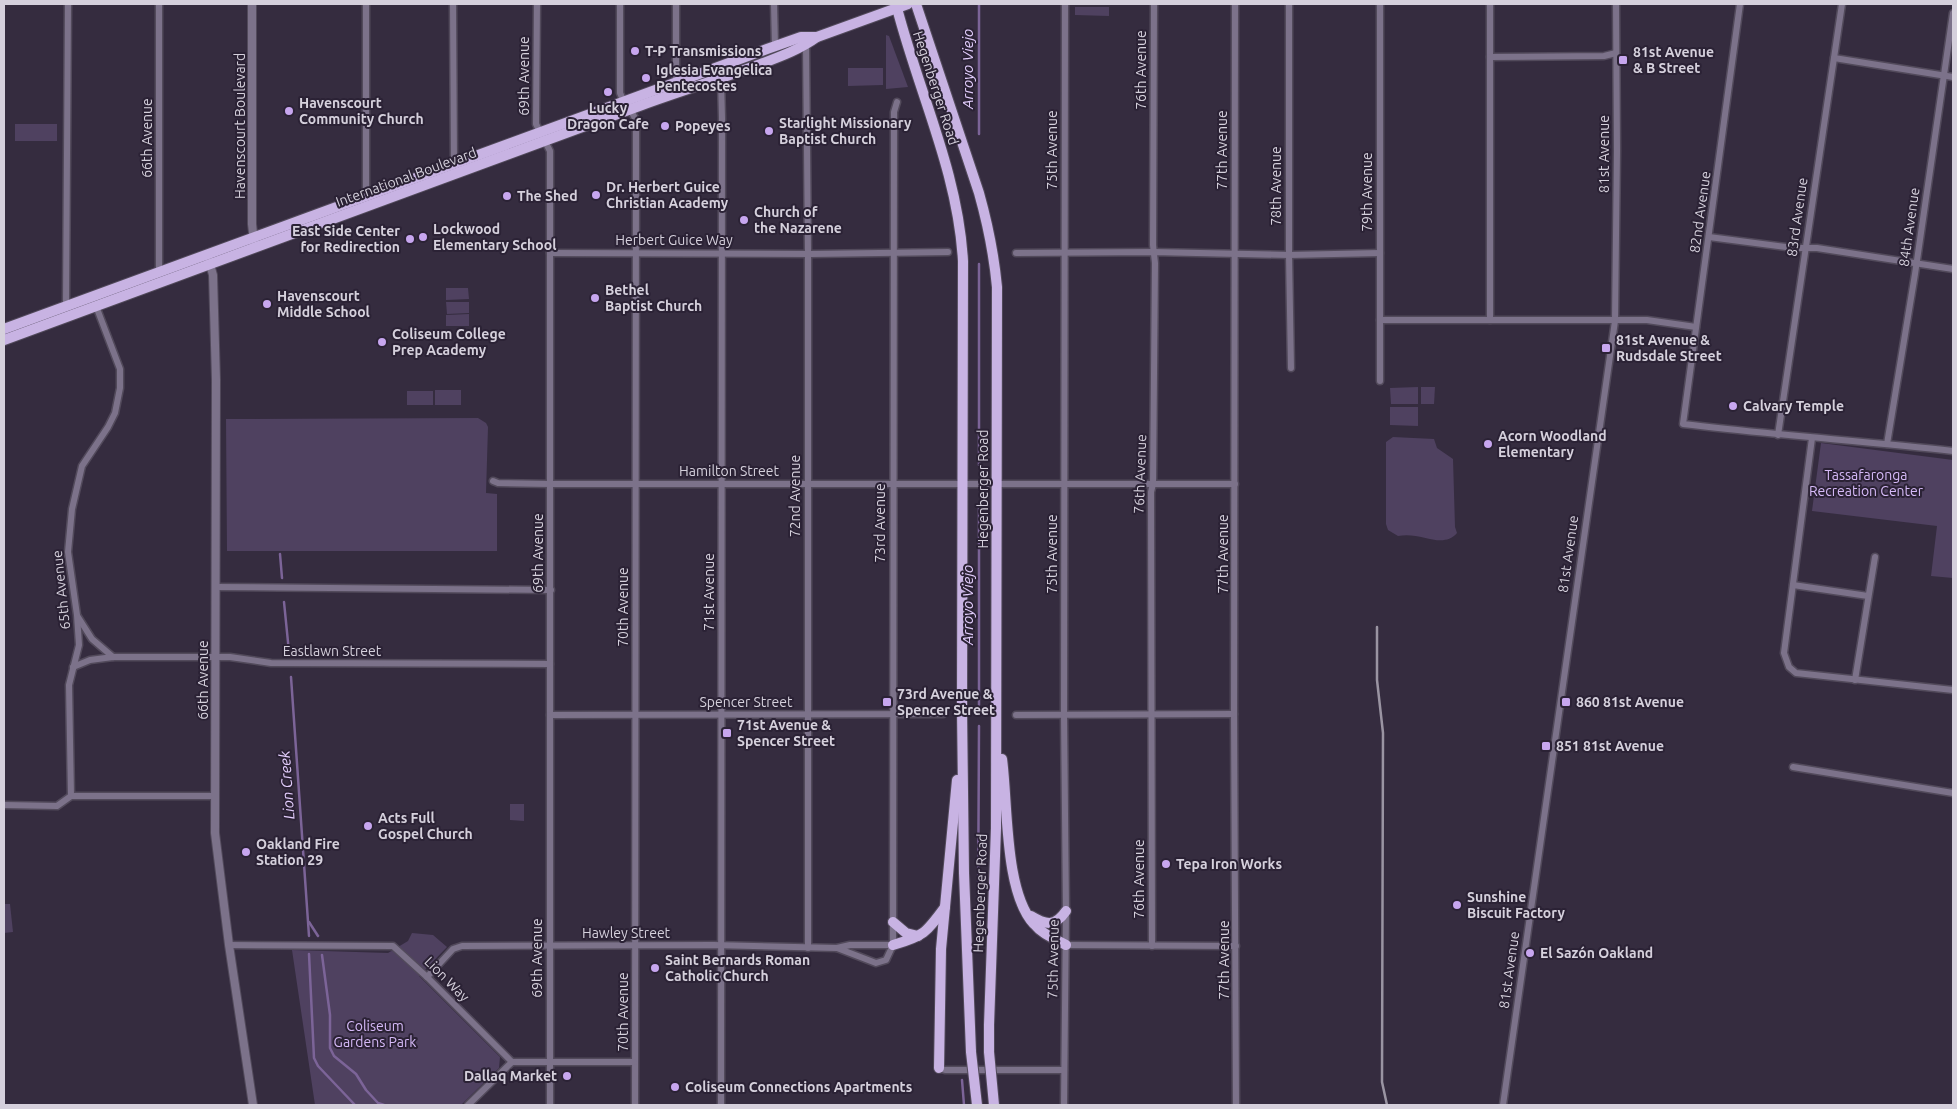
<svg xmlns="http://www.w3.org/2000/svg" width="1957" height="1109" viewBox="0 0 1957 1109" font-family="Ubuntu,sans-serif">
<rect width="100%" height="100%" fill="#352c3f"/>
<g fill="#4f4160">
<polygon points="1075,7 1109,7 1109,16 1075,15"/>
<polygon points="886,35 889,36 908,87 886,89"/>
<polygon points="848,68 883,68 883,85 848,86"/>
<rect x="15" y="124" width="42" height="17"/>
<polygon points="446,288 468,288 469,299 446,300"/>
<polygon points="446,302 469,302 469,313 447,314"/>
<polygon points="469,314 469,326 446,326 446,315"/>
<polygon points="1418,387 1418,404 1391,404 1390,388"/>
<polygon points="1421,387 1435,387 1434,404 1421,404"/>
<rect x="435" y="390" width="26" height="15"/>
<rect x="407" y="391" width="26" height="14"/>
<polygon points="1390,407 1418,407 1418,426 1390,425"/>
<polygon points="478,418 486,423 488,427 486,493 497,494 497,551 227,551 226,419"/>
<path d="M1393 437 1434 439 1437 448 1453 459 1455 527 1457 533C1442 550 1421 531 1398 536L1388 530 1386 524V442Z"/>
<polygon points="1821,443 1953,460 1953,578 1931,576 1937,526 1812,511"/>
<polygon points="510,804 524,804 524,821 510,820"/>
<polygon points="4,904 10,904 13,932 4,933"/>
<polygon points="412,933 433,935 447,947 419,976 500,1057 499,1068 461,1105 315,1105 292,950 388,953 408,941"/>
</g>
<g fill="none" stroke-linecap="round" stroke-linejoin="round">
<g stroke="#7c6498" stroke-width="2.5">
<polyline points="979,134 979,4"/>
<polyline points="979,465 979,264"/>
<polyline points="280,554 282,578"/>
<polyline points="284,602 289,652"/>
<polyline points="291,677 309,936"/>
<polyline points="979,705 979,504"/>
<polyline points="309,922 318,936"/>
<polyline points="978,924 979,726"/>
<polyline points="309,954 314,1058 318,1066 355,1105"/>
<polyline points="322,955 330,1015 330,1048 334,1056 356,1074 366,1090 378,1103 384,1105"/>
<polyline points="962,1080 964,1105"/>
</g>
<g stroke="#524a5b" stroke-width="9">
<g id="minor">
<polyline points="366,4 366,195"/>
<polyline points="453,4 454,164"/>
<polyline points="537,4 536,124 550,151 550,1105"/>
<polyline points="620,4 620,93 624,102"/>
<polyline points="676,4 676,83"/>
<polyline points="774,4 775,46"/>
<polyline points="1235,4 1234,714 1236,1105"/>
<polyline points="1289,4 1289,255 1291,368"/>
<polyline points="1490,4 1490,320"/>
<path d="M1740 4 1683 424C1773 435 1863 441 1953 451"/>
<polyline points="806,45 808,254 808,948"/>
<polyline points="1490,57 1604,56 1616,53"/>
<polyline points="1834,58 1953,77"/>
<polyline points="721,80 722,118 721,1105"/>
<polyline points="630,109 636,120 636,164 635,1105"/>
<polyline points="1709,237 1794,248 1817,248 1953,269"/>
<polyline points="550,253 811,254 948,252"/>
<polyline points="1016,253 1153,252 1289,255 1380,253"/>
<polyline points="159,271 159,4"/>
<polyline points="66,305 68,4"/>
<polyline points="1380,320 1647,320 1696,327"/>
<polyline points="1380,381 1380,4"/>
<polyline points="1778,435 1842,4"/>
<polyline points="1812,438 1784,653 1789,667 1796,673 1953,690"/>
<polyline points="1887,444 1915,274 1953,13"/>
<polyline points="493,481 498,483 550,484 1235,484"/>
<polyline points="1793,585 1868,596"/>
<polyline points="216,587 551,590"/>
<polyline points="78,617 92,639 113,657"/>
<polyline points="73,667 90,660 113,657 230,657 271,663 550,664"/>
<polyline points="1855,680 1875,557"/>
<polyline points="550,715 943,714"/>
<polyline points="1016,715 1234,714"/>
<polyline points="1793,767 1953,793"/>
<polyline points="71,796 69,685 79,645 77,615 68,552 72,509 82,466 108,427 115,413 120,388 120,369 96,306"/>
<polyline points="4,805 57,806 71,796 215,796"/>
<polyline points="229,945 393,946 427,977 512,1062 634,1062"/>
<polyline points="1066,945 1236,946"/>
<polyline points="1152,946 1151,492 1153,484 1155,263 1153,245 1154,4"/>
<polyline points="837,948 876,963 886,960 893,945 894,112 897,102"/>
<polyline points="427,977 453,949 462,946 713,945 837,948 850,945 893,945"/>
<polyline points="939,1068 945,1070 1064,1070"/>
<polyline points="468,1105 512,1062"/>
<polyline points="1064,1105 1066,911 1064,715 1065,4"/>
<polyline points="1503,1105 1615,321 1617,151 1616,4"/>
</g>
</g>
<g stroke="#524a5b" stroke-width="10">
<g id="tertiary">
<polyline points="252,4 252,224 254,242"/>
<polyline points="209,261 213,275 216,380 215,833 229,945 253,1105"/>
</g>
</g>
<g stroke="#524a5b" stroke-width="12">
<g id="primary">
<path d="M916 4 979 193C988 225 994 255 997 287L996 828 989 1025V1052"/>
<path d="M897 8C919 93 958 172 963 261L962 710 964 873 971 1052"/>
<polyline points="4,329 767,49 801,37 817,37"/>
<path d="M4 340 642 105C680 91 720 79 758 65 779 57 799 50 817 37L908 4"/>
<path d="M1002 759C1008 802 1004 892 1034 924 1042 934 1055 939 1066 945"/>
<path d="M1031 916C1046 925 1055 927 1066 911"/>
<polyline points="893,922 906,933 918,936"/>
<path d="M893 945C924 936 926 933 945 907"/>
<polyline points="939,1068 941,949 957,780"/>
</g>
</g>
<use href="#minor" stroke="#7c728a" stroke-width="6"/>
<use href="#tertiary" stroke="#7c728a" stroke-width="8"/>
<use href="#primary" stroke="#c8b3e3" stroke-width="10"/>
<polyline stroke="#9a94a2" stroke-width="2.5" points="1377,627 1377,680 1383,733 1382,1082 1387,1105"/>
<g stroke="#524a5b" stroke-width="12" stroke-linecap="butt">
<g id="primary-bridge">
<polyline points="971,1052 977,1105"/>
<polyline points="989,1052 994,1105"/>
</g>
</g>
<use href="#primary-bridge" stroke="#c8b3e3" stroke-width="10"/>
</g>
<g fill="#c7a6ef" stroke="#2b2235" stroke-width="2">
<circle cx="635" cy="51" r="5"/>
<rect x="1618" y="55" width="10" height="10" rx="2.5"/>
<circle cx="646" cy="78" r="5"/>
<circle cx="608" cy="92" r="5"/>
<circle cx="289" cy="111" r="5"/>
<circle cx="665" cy="126" r="5"/>
<circle cx="769" cy="131" r="5"/>
<circle cx="596" cy="195" r="5"/>
<circle cx="507" cy="196" r="5"/>
<circle cx="744" cy="220" r="5"/>
<circle cx="423" cy="237" r="5"/>
<circle cx="410" cy="239" r="5"/>
<circle cx="595" cy="298" r="5"/>
<circle cx="267" cy="304" r="5"/>
<circle cx="382" cy="342" r="5"/>
<rect x="1601" y="343" width="10" height="10" rx="2.5"/>
<circle cx="1733" cy="406" r="5"/>
<circle cx="1488" cy="444" r="5"/>
<rect x="882" y="697" width="10" height="10" rx="2.5"/>
<rect x="1561" y="697" width="10" height="10" rx="2.5"/>
<rect x="722" y="728" width="10" height="10" rx="2.5"/>
<rect x="1541" y="741" width="10" height="10" rx="2.5"/>
<circle cx="368" cy="826" r="5"/>
<circle cx="246" cy="852" r="5"/>
<circle cx="1166" cy="864" r="5"/>
<circle cx="1457" cy="905" r="5"/>
<circle cx="1530" cy="953" r="5"/>
<circle cx="655" cy="968" r="5"/>
<circle cx="567" cy="1076" r="5"/>
<circle cx="675" cy="1087" r="5"/>
</g>
<g text-anchor="middle" stroke-width="4" stroke-linejoin="round" paint-order="stroke">
<g font-size="14" font-weight="bold" fill="#d5d0dc" stroke="#2b2235" text-anchor="start">
<text x="645" y="56">T-P Transmissions</text>
<text x="1633" y="57">81st Avenue<tspan x="1633" dy="16">&amp; B Street</tspan></text>
<text x="656" y="75">Iglesia Evangelica<tspan x="656" dy="16">Pentecostes</tspan></text>
<text x="299" y="108">Havenscourt<tspan x="299" dy="16">Community Church</tspan></text>
<text x="608" y="113" text-anchor="middle">Lucky<tspan x="608" dy="16">Dragon Cafe</tspan></text>
<text x="779" y="128">Starlight Missionary<tspan x="779" dy="16">Baptist Church</tspan></text>
<text x="675" y="131">Popeyes</text>
<text x="606" y="192">Dr. Herbert Guice<tspan x="606" dy="16">Christian Academy</tspan></text>
<text x="517" y="201">The Shed</text>
<text x="754" y="217">Church of<tspan x="754" dy="16">the Nazarene</tspan></text>
<text x="433" y="234">Lockwood<tspan x="433" dy="16">Elementary School</tspan></text>
<text x="400" y="236" text-anchor="end">East Side Center<tspan x="400" dy="16">for Redirection</tspan></text>
<text x="605" y="295">Bethel<tspan x="605" dy="16">Baptist Church</tspan></text>
<text x="277" y="301">Havenscourt<tspan x="277" dy="16">Middle School</tspan></text>
<text x="392" y="339">Coliseum College<tspan x="392" dy="16">Prep Academy</tspan></text>
<text x="1616" y="345">81st Avenue &amp;<tspan x="1616" dy="16">Rudsdale Street</tspan></text>
<text x="1743" y="411">Calvary Temple</text>
<text x="1498" y="441">Acorn Woodland<tspan x="1498" dy="16">Elementary</tspan></text>
<text x="897" y="699">73rd Avenue &amp;<tspan x="897" dy="16">Spencer Street</tspan></text>
<text x="1576" y="707">860 81st Avenue</text>
<text x="737" y="730">71st Avenue &amp;<tspan x="737" dy="16">Spencer Street</tspan></text>
<text x="1556" y="751">851 81st Avenue</text>
<text x="378" y="823">Acts Full<tspan x="378" dy="16">Gospel Church</tspan></text>
<text x="256" y="849">Oakland Fire<tspan x="256" dy="16">Station 29</tspan></text>
<text x="1176" y="869">Tepa Iron Works</text>
<text x="1467" y="902">Sunshine<tspan x="1467" dy="16">Biscuit Factory</tspan></text>
<text x="1540" y="958">El Sazón Oakland</text>
<text x="665" y="965">Saint Bernards Roman<tspan x="665" dy="16">Catholic Church</tspan></text>
<text x="557" y="1081" text-anchor="end">Dallaq Market</text>
<text x="685" y="1092">Coliseum Connections Apartments</text>
</g>
<g font-size="14" fill="#d5d0dc" stroke="#2b2235">
<text transform="translate(1141 70) rotate(-90)" y="5">76th Avenue</text>
<text transform="translate(524 76) rotate(-90)" y="5">69th Avenue</text>
<text transform="translate(936 88) rotate(72)" y="5">Hegenberger Road</text>
<text transform="translate(240 126) rotate(-90)" y="5">Havenscourt Boulevard</text>
<text transform="translate(147 138) rotate(-90)" y="5">66th Avenue</text>
<text transform="translate(1052 150) rotate(-90)" y="5">75th Avenue</text>
<text transform="translate(1222 150) rotate(-90)" y="5">77th Avenue</text>
<text transform="translate(1604 154) rotate(-90)" y="5">81st Avenue</text>
<text transform="translate(406 177) rotate(-20)" y="5">International Boulevard</text>
<text transform="translate(1276 186) rotate(-90)" y="5">78th Avenue</text>
<text transform="translate(1367 192) rotate(-90)" y="5">79th Avenue</text>
<text transform="translate(1700 212) rotate(-82)" y="5">82nd Avenue</text>
<text transform="translate(1797 217) rotate(-82)" y="5">83rd Avenue</text>
<text transform="translate(1909 227) rotate(-82)" y="5">84th Avenue</text>
<text x="674" y="245">Herbert Guice Way</text>
<text x="729" y="476">Hamilton Street</text>
<text transform="translate(1140 474) rotate(-88)" y="5">76th Avenue</text>
<text transform="translate(983 489) rotate(-90)" y="5">Hegenberger Road</text>
<text transform="translate(795 496) rotate(-90)" y="5">72nd Avenue</text>
<text transform="translate(880 523) rotate(-90)" y="5">73rd Avenue</text>
<text transform="translate(538 553) rotate(-90)" y="5">69th Avenue</text>
<text transform="translate(1052 554) rotate(-90)" y="5">75th Avenue</text>
<text transform="translate(1223 554) rotate(-90)" y="5">77th Avenue</text>
<text transform="translate(1568 554) rotate(-82)" y="5">81st Avenue</text>
<text transform="translate(61 590) rotate(-96)" y="5">65th Avenue</text>
<text transform="translate(709 592) rotate(-90)" y="5">71st Avenue</text>
<text transform="translate(623 607) rotate(-90)" y="5">70th Avenue</text>
<text x="332" y="656">Eastlawn Street</text>
<text transform="translate(203 680) rotate(-90)" y="5">66th Avenue</text>
<text x="746" y="707">Spencer Street</text>
<text transform="translate(1139 879) rotate(-90)" y="5">76th Avenue</text>
<text transform="translate(980 893) rotate(-88)" y="5">Hegenberger Road</text>
<text x="626" y="938">Hawley Street</text>
<text transform="translate(537 958) rotate(-90)" y="5">69th Avenue</text>
<text transform="translate(1053 959) rotate(-89)" y="5">75th Avenue</text>
<text transform="translate(1224 960) rotate(-90)" y="5">77th Avenue</text>
<text transform="translate(1509 970) rotate(-82)" y="5">81st Avenue</text>
<text transform="translate(447 979) rotate(45)" y="5">Lion Way</text>
<text transform="translate(623 1012) rotate(-90)" y="5">70th Avenue</text>
</g>
<g font-size="14" fill="#d6baf8" stroke="#2b2235">
<text x="1866" y="480">Tassafaronga<tspan x="1866" dy="16">Recreation Center</tspan></text>
<text x="375" y="1031">Coliseum<tspan x="375" dy="16">Gardens Park</tspan></text>
</g>
<g font-size="15" font-style="italic" fill="#e2cdfc" stroke="#2b2235">
<text transform="translate(968 69) rotate(-90)" y="5">Arroyo Viejo</text>
<text transform="translate(968 605) rotate(-90)" y="5">Arroyo Viejo</text>
<text transform="translate(287 785) rotate(-94)" y="5">Lion Creek</text>
</g>
</g>
<rect width="1957" height="1109" fill="none" stroke="#d5d0dc" stroke-width="10"/>
</svg>
